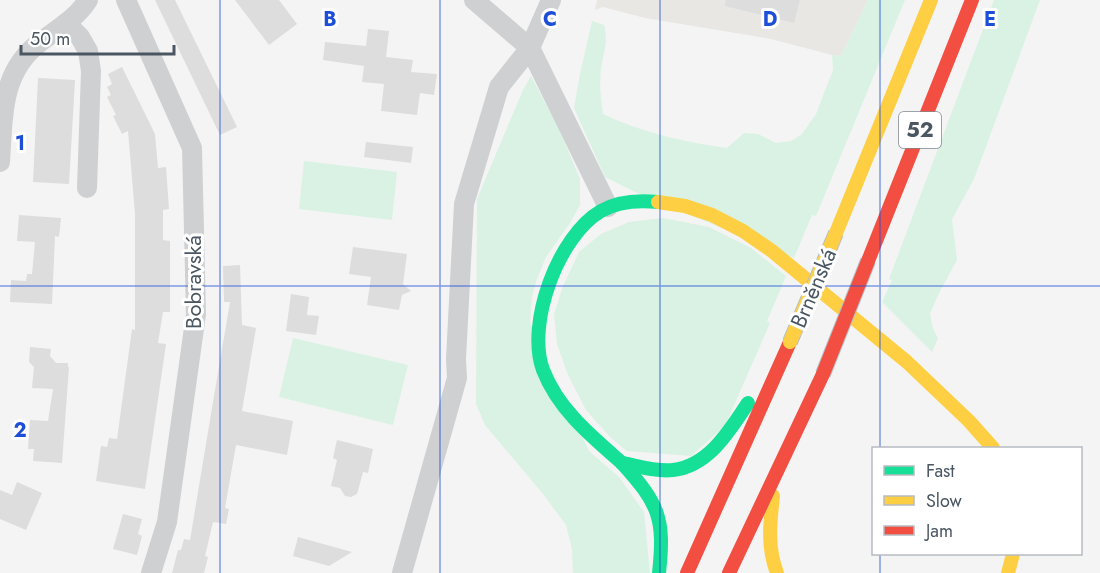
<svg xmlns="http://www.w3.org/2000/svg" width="1100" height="573" viewBox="0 0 1100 573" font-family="Jost,sans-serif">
<rect width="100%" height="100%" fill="#f4f4f4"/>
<polygon fill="#e8e7e3" points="597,0 868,0 841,56 832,55 771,39 645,18 603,7 595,10"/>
<g fill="#d9f2e3">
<path d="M868 0H905L816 216 812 215 794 258 635 192 605 177 574 108 579 79 592 21 604 25C609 43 603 52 601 69 599 84 601 99 603 114 640 132 687 143 727 148L744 133 758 134 776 143 791 141 802 134 816 114 833 70 832 55 841 56Z"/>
<polygon points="994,0 1040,0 974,179 952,219 957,260 938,295 930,314 933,329 938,338 932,352 882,302 892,280 889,279"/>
<polygon points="531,76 559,129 580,179 580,205 570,223 546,257 537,279 532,296 530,323 589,451 619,477 644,512 650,573 573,573 572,549 566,525 543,494 485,425 476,404 477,199 523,90"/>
<polygon points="304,161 397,172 392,220 299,209"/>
<polygon points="663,218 709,227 751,248 786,276 767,321 770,323 725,426 691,456 627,451 611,438 586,410 568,375 557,344 554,314 563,286 579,252 601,234 629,222"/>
<polygon points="293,338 408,365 393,425 279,397"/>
</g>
<g fill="#ddddde">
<polygon points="155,0 175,0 237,127 220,135"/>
<polygon points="235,0 279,0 297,24 269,45"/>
<polygon points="726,0 800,0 794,23 725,6"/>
<polygon points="368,29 389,31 386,57 413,60 411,72 437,74 434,95 420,93 417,115 381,111 384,84 362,82 364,66 323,60 325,42 366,46"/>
<polygon points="122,67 155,134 158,168 166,167 169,209 163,210 163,240 170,241 170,312 163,312 158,343 166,344 145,489 96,481 101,446 107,447 109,438 117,439 132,329 135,330 135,214 128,131 122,134 113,116 116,115 107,97 111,95 107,87 112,84 108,74"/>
<polygon points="38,78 75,80 69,184 33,182"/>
<polygon points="366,142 413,147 411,163 364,157"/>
<polygon points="19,215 61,218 59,237 55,236 52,304 10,302 11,280 26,281 27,274 32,274 35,242 17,241"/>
<polygon points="353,247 407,254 403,284 411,291 402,295 399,310 367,305 371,277 349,274"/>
<polygon points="240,265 242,325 256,328 242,411 293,421 287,455 236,445 225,508 229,509 226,524 213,522 205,556 208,557 204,573 172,573 178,550 181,550 184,539 190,540 214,396 230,302 224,302 223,266"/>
<polygon points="291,294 309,297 307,315 319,316 316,335 286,331"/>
<polygon points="30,347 51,349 50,356 56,363 68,363 68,367 69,367 62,463 33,461 34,449 28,449 30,420 48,421 53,389 32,388 34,367 29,362"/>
<polygon points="337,440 373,449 368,473 363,472 357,494 351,497 345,496 340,488 331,486 337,460 333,458"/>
<polygon points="17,482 42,493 26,530 0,519 0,490 12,495"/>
<polygon points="123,514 142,519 138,534 142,536 137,555 113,549"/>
<polygon points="298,537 352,552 329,566 293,556"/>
</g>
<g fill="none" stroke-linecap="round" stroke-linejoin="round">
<g stroke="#ced0d2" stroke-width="20">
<polyline points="126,0 192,148 196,314 167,522 151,573"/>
<polyline points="474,0 530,48 608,207"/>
<polyline points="66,23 80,37 88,51 91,71 87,188"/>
<path d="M0 162C3 118 0 73 39 43 56 30 76 19 88 0"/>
<polyline points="402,573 457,378 456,359 464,204 499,87 530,48 551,0"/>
</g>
<g stroke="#16e098" stroke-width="14">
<path d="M622 463C591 436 558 409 543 370 526 324 558 236 601 211 618 201 638 200 658 202"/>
<path d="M622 463C638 466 656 472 673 470 709 466 730 430 748 403"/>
<path d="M622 463C659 504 665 518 659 573"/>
</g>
<g stroke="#ffcf43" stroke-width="14">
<polyline points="658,202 685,206 712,215 743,231 772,251 907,362 969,421 993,448"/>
<polyline points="836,233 931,0"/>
<path d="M773 496C770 523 767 547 777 573"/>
<polyline points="1008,573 1013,554"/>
</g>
<g stroke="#f24e42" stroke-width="14">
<polyline points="868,261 972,0"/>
<polyline points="687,573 790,342"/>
<polyline points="729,573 823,374"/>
</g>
<g stroke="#b9bec3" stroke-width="16" stroke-linecap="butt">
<polyline id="slow-bridge" points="790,342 836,233"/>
</g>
<g stroke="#b9bec3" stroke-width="16" stroke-linecap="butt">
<polyline id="jam-bridge" points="823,374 868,261"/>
</g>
<use href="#slow-bridge" stroke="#ffcf43" stroke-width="14"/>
<use href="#jam-bridge" stroke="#f24e42" stroke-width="14"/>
</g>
<path fill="none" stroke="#1d4ed8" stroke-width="1.5" stroke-opacity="0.55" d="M220 0V573M440 0V573M660 0V573M880 0V448M0 286H1100M880 554V573"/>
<g text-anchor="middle" stroke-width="6" stroke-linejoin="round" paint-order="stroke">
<rect fill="#fff" stroke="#808990" stroke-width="1.5" x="899" y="112" width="42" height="36" rx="4.5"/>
<g font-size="21" font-weight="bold" fill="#4a5661">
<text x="920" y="137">52</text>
</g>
<g font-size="22" fill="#4a5661" stroke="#fff">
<text transform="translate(193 282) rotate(-90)" y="8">Bobravská</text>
<text transform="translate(813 288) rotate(-67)" y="8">Brněnská</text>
</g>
</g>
<g font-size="20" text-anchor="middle" font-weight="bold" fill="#1d4ed8" stroke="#fff" stroke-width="6" stroke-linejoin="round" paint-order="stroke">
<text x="330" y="26">B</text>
<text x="550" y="26">C</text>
<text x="770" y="26">D</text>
<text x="990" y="26">E</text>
<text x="20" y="150">1</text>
<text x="20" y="437">2</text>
</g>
<rect x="872" y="447" width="210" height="108" fill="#ffffff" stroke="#b7bbc0" stroke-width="1.5"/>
<rect x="884" y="466" width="30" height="9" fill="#16e098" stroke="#b7bbc0" stroke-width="1.5"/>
<text x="926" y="477" font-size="18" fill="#4a5661">Fast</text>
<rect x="884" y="496" width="30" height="9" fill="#ffcf43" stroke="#b7bbc0" stroke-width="1.5"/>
<text x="926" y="507" font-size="18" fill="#4a5661">Slow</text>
<rect x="884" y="526" width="30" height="9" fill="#f24e42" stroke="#b7bbc0" stroke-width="1.5"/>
<text x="926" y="537" font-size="18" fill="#4a5661">Jam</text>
<path d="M21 45v9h153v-9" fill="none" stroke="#4a5661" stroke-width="3"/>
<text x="30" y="45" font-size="18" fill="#4a5661" stroke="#ffffff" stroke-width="4.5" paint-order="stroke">50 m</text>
</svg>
